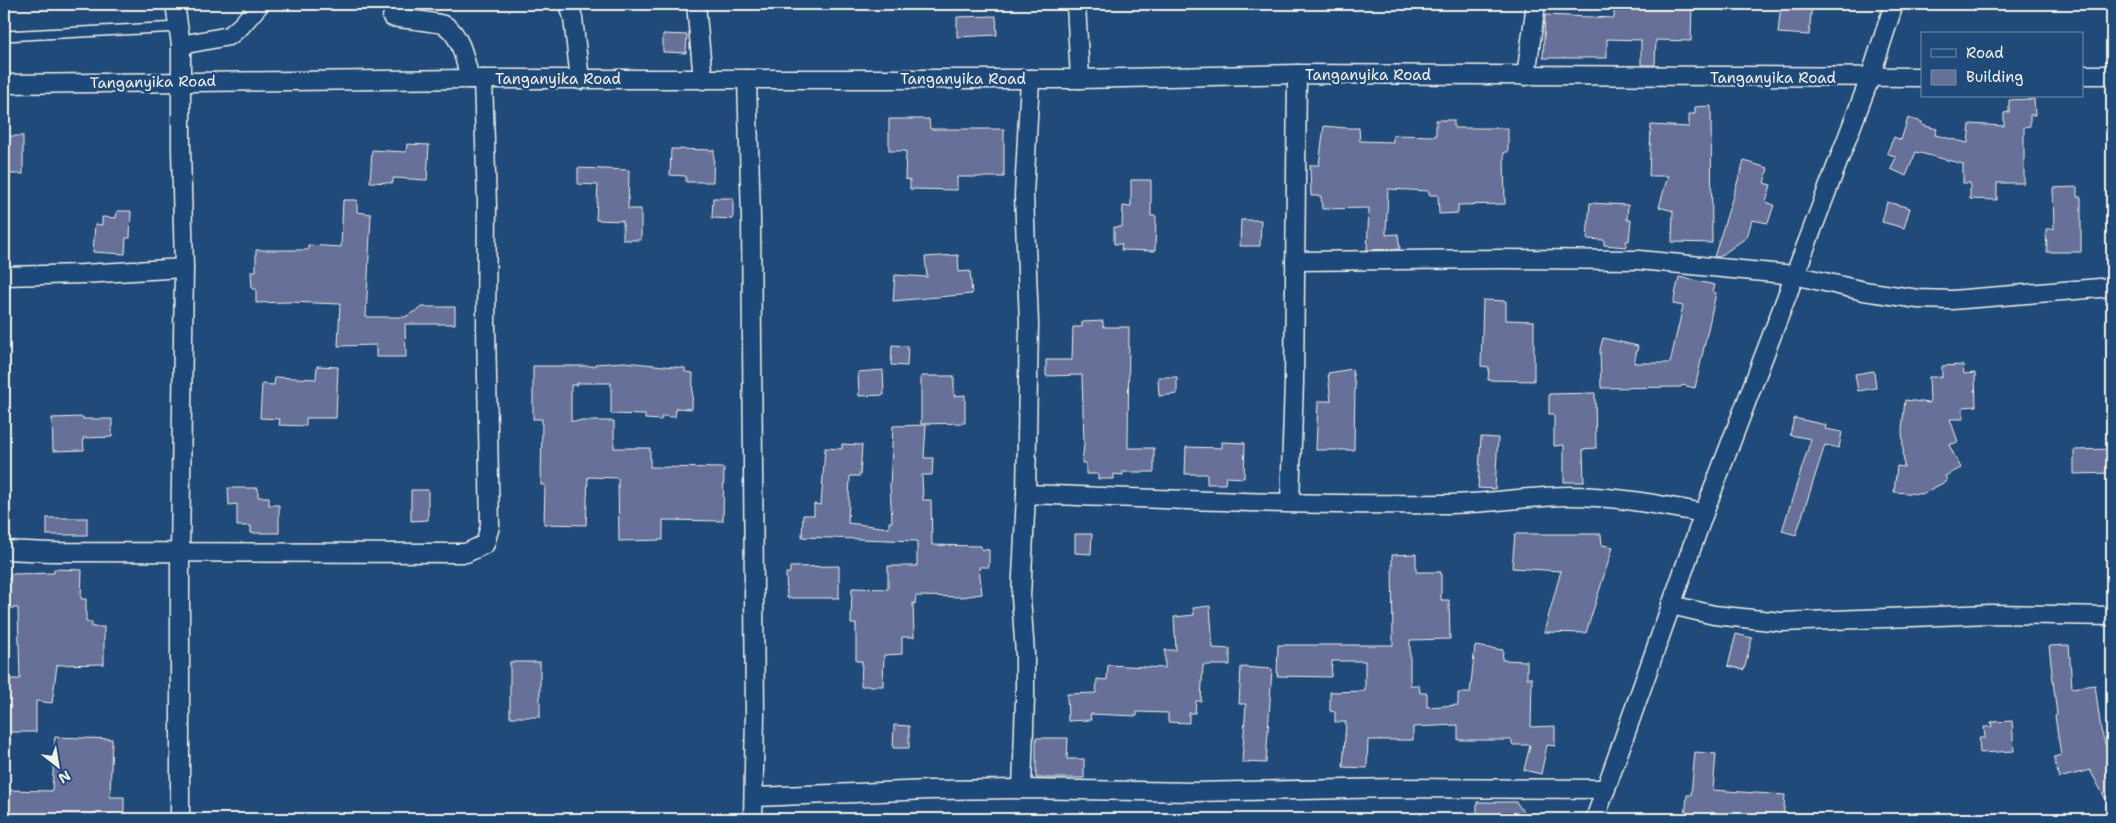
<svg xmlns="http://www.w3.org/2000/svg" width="2116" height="823" viewBox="0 0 2116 823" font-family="'Shantell Sans',sans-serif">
<rect width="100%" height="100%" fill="#1f4a7a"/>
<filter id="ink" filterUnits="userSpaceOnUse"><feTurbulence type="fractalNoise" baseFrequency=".02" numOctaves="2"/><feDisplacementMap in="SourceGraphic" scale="10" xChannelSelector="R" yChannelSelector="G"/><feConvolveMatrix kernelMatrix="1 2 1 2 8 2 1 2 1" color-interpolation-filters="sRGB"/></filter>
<g filter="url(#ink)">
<g fill="#667099" stroke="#f4f1e8">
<polygon points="1614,4 1692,4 1691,41 1656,40 1655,65 1641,65 1641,40 1607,39 1607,58 1543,58 1545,15 1614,18"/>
<polygon points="1781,4 1812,4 1809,35 1778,33"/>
<polygon points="996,16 997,35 957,37 957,17"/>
<polygon points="663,34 687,35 686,53 663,52"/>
<polygon points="2034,99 2035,115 2030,115 2030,126 2024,127 2024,183 1997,183 1997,200 1970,199 1970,183 1963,183 1963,164 1916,152 1906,176 1891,169 1896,157 1887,153 1894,137 1901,140 1908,118 1922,122 1922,125 1937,129 1935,135 1968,143 1970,124 2004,126 2004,113 2009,112 2009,100"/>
<polygon points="1711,106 1712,243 1672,242 1673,211 1659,207 1668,176 1649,176 1651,125 1689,127 1689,114 1695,114 1695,107"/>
<polygon points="889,119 929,119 930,129 1004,129 1004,177 957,177 957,190 910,189 910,180 905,179 906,151 889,151"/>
<polygon points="1436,120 1454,120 1454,128 1508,128 1508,152 1504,152 1505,204 1458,205 1458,213 1439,214 1438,195 1429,195 1429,191 1388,189 1386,235 1398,234 1400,249 1367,250 1369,208 1322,209 1321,196 1311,196 1310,165 1319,165 1324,126 1346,128 1359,128 1360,141 1393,142 1393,135 1436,136"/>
<rect x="4" y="136" width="19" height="38"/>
<polygon points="407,144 429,145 427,180 393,178 393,183 370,182 372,150 406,152"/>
<polygon points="671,149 714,150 713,182 686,182 686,176 670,175"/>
<polygon points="1744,161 1768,168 1764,183 1771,185 1766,202 1774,205 1768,223 1752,220 1747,237 1719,257 1714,257"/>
<polygon points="578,168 629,170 628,209 641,209 641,240 623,240 623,221 596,220 598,185 578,184"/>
<polygon points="1131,180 1151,180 1151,216 1156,216 1155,251 1121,250 1122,244 1114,244 1114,227 1122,227 1123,206 1131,207"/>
<polygon points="2077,187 2077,197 2081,197 2081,252 2047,252 2046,229 2054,229 2053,188"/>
<polygon points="713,198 733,198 733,219 712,218"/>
<polygon points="343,200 357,200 357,212 371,214 366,317 405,317 422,307 455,307 455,324 405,324 406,357 376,357 376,345 338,346 340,304 288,302 256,303 256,289 252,289 251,271 256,271 256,250 308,250 308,245 341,247"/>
<polygon points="1887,202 1910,208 1904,228 1882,222"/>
<polygon points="1590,203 1628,205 1627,220 1631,220 1629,241 1626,241 1626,247 1604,245 1604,240 1587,239"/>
<polygon points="117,211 131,211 130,238 126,238 125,254 93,252 95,224 102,225 102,217 116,218"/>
<polygon points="1241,220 1261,220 1260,246 1240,246"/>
<polygon points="958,255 959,272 970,271 972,294 893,301 895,275 927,277 925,257"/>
<polygon points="1679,277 1715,285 1713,292 1716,293 1695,388 1682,385 1681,387 1601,388 1600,350 1603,338 1638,346 1634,363 1670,363 1683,306 1673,304"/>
<polygon points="1483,300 1506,301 1506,320 1534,321 1534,381 1488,380 1489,367 1481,366"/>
<polygon points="1103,321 1103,327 1129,327 1128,448 1154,448 1154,472 1123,472 1123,475 1114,474 1114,479 1098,479 1098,474 1086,474 1086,463 1082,463 1084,444 1082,375 1046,376 1046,360 1072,360 1073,327 1082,327 1082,322"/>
<polygon points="892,345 908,346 907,366 891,365"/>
<polygon points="624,362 685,368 685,372 693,373 692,409 676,408 675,417 662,416 661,420 645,419 645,415 611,414 611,383 577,383 577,385 571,385 571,421 614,421 614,448 650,448 650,467 724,468 723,521 663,520 663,540 619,541 618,478 588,477 586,525 544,524 545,485 541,485 542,419 533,419 533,366 595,366 595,364"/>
<polygon points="1963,365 1964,374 1975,373 1976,406 1963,407 1963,419 1950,419 1958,442 1949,445 1961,468 1945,476 1947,481 1922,494 1894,492 1897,466 1904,467 1902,429 1905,400 1930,403 1929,377 1942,377 1942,366"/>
<polygon points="317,366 338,367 336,418 306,418 306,426 279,425 280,419 260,418 262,384 274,385 275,377 316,379"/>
<polygon points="1352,369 1355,385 1354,450 1316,450 1318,401 1331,401 1328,373"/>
<polygon points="883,370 884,395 859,396 858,372"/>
<polygon points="1874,371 1876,388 1858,391 1855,374"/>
<polygon points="921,376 954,376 954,396 965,395 965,423 921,424"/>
<polygon points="1158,377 1177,377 1177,394 1159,396"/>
<polygon points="1595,393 1596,448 1583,449 1584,482 1564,482 1564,445 1554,446 1554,414 1549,414 1549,394"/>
<polygon points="83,417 83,419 112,419 112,437 83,438 84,450 53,451 52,418"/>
<polygon points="1794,418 1826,425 1825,429 1842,432 1839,448 1825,445 1796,535 1782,531 1811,439 1790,435"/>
<polygon points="926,425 924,458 933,458 932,475 922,475 923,500 931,500 932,545 981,546 981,549 989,550 989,567 979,567 982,594 962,597 916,596 915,604 913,603 914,637 902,637 902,654 884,655 883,686 861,686 862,661 856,661 856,624 851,624 852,588 888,589 888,566 917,566 917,541 802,537 803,515 814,515 814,504 821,505 825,448 842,449 842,444 862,445 860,476 850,476 848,523 889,528 889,522 892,522 890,486 893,426"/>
<polygon points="1481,437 1498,438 1495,489 1478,488"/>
<polygon points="1222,442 1245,443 1244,478 1226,477 1225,484 1207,484 1207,474 1185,474 1186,447 1222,448"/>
<polygon points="2112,449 2112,473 2074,474 2074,450"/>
<polygon points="228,488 258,488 258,497 269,497 269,505 279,505 279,533 251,533 251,526 237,526 237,504 229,505"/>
<polygon points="411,490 428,490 428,520 411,521"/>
<rect x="47" y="518" width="40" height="17"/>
<polygon points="1075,534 1092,534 1091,554 1075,553"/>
<polygon points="1515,534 1601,534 1602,545 1613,547 1586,633 1544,632 1561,571 1512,568"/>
<polygon points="1416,554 1416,572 1441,572 1441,600 1449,600 1450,639 1410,640 1410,685 1419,685 1420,693 1427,693 1427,707 1458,705 1458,693 1470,693 1475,646 1503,650 1502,660 1527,661 1527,678 1532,678 1531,727 1555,726 1555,746 1547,745 1541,774 1524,770 1530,745 1512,745 1512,740 1458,740 1458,725 1413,727 1413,740 1368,740 1367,768 1343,767 1346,722 1335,722 1335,712 1330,711 1330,692 1365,691 1365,661 1332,661 1331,677 1277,676 1278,645 1393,645 1392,555"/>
<polygon points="839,566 839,598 787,598 786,573 790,573 790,567"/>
<polygon points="54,569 82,570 81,599 86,599 86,622 92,622 92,627 104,627 104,664 57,665 52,703 36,701 36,732 4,732 4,685 10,686 10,679 20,679 18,608 4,608 4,579 10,579 10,574 54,573"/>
<polygon points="1210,606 1213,648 1230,649 1230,665 1203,665 1201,701 1196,701 1195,713 1189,713 1189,723 1168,722 1168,713 1137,712 1137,716 1090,714 1091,720 1068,721 1067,694 1096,693 1097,679 1107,680 1108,665 1165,668 1165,650 1176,650 1174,617 1194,615 1193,608"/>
<polygon points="1736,634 1752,638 1744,670 1728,666"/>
<polygon points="2069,645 2072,688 2095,685 2101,730 2112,767 2112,811 2090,770 2059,778 2054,757 2061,755 2055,716 2057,715 2049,646"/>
<rect x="510" y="662" width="30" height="55"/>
<polygon points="1241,667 1272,669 1266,763 1242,762 1246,704 1239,704"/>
<polygon points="2012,721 2014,751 1980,753 1979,738 1985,738 1984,727 1992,727 1991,722"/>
<polygon points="894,725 909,726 909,748 893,748"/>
<polygon points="55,737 112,739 110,797 124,797 124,819 4,819 4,790 52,791"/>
<polygon points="1036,738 1068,738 1067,759 1084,759 1084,778 1036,778"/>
<polygon points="1695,752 1716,754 1713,790 1785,795 1783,819 1685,819 1687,795 1691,795"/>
<polygon points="1477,802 1516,802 1529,819 1477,819"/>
</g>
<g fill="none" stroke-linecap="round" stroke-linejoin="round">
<g stroke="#f4f1e8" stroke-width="12">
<polyline id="lane" points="4,36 179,27"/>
</g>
<g stroke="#f4f1e8" stroke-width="21">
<g id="street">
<polyline points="175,4 181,45 181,149 184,268 180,552 180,819"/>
<polyline points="569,4 573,18 580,80"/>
<polyline points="696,4 703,80"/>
<polyline points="1076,4 1080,79"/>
<path d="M392 17C401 19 440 22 446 26 462 37 465 62 470 79"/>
<polyline points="181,45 229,36 241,26 260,4"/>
<polyline points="2082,75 2112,75"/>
<polyline points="1526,76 1536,4"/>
<polyline points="747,79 751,218 755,715 753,819"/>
<polyline points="4,84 470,79 1080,79 1297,74 1922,77"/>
<polyline points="1295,261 1502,259 1639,260 1794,275 1864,291 1918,299 1952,300 2112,287"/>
<polyline points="4,276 83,274 184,268"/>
<path d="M1026 494C1166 499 1306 506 1445 504 1487 504 1528 496 1569 496 1615 496 1660 505 1704 513"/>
<polyline points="1290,502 1294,382 1297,74"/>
<polyline points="4,550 51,552 466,553 485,544 490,526 486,328 487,205 483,79"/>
<polyline points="1671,605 1714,615 1781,622 1991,614 2112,616"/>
<polyline points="1022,789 1025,699 1025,654 1021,597 1026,494 1029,323 1024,195 1030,79"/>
<polyline points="754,797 929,790 1022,789 1195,792 1396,788 1606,789"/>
<polyline points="1595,819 1704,513 1870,78 1894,4"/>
</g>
</g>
<use href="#lane" stroke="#1f4a7a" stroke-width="9"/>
<use href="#street" stroke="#1f4a7a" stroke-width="18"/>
</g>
</g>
<g text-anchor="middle" stroke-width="5" stroke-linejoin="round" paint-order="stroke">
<g font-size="15" fill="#f4f1e8" stroke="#1f4a7a">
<text x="1368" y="80">Tanganyika Road</text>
<text x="1773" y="83">Tanganyika Road</text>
<text x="558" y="84">Tanganyika Road</text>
<text x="963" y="84">Tanganyika Road</text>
<text transform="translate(153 82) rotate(-1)" y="5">Tanganyika Road</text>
</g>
</g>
<rect width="2116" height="823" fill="none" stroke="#1f4a7a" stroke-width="20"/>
<rect x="10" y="10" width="2096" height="803" fill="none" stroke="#f4f1e8" stroke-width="2" filter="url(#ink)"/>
<rect x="1921" y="32" width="162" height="65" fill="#1f4a7a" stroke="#748da6"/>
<rect x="1931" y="49" width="25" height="8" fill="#1f4a7a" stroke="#748da6"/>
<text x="1966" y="58" font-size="15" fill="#f4f1e8">Road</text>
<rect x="1931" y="70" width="25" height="15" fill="#667099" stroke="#748da6"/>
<text x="1966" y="82" font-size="15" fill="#f4f1e8">Building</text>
<g transform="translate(58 766) rotate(149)" stroke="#1f4a7a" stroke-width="4" paint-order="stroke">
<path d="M0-4L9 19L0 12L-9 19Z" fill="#f4f1e8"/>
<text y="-8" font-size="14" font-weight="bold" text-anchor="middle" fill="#f4f1e8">N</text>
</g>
</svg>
